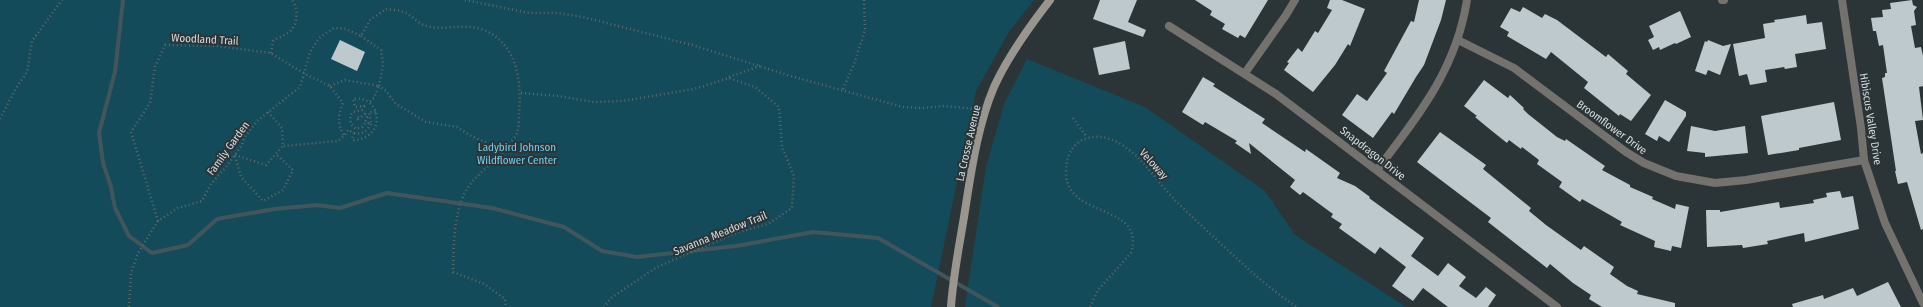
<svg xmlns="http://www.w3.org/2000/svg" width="1923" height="307" viewBox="0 0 1923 307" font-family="'Fira Sans Condensed',sans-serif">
<rect width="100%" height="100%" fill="#2b3538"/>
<g fill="#144b5a">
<polygon points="0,0 1034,0 1010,30 976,91 931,307 0,307"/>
<polygon points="1027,59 1145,107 1265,191 1295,235 1406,307 965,307 986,167 1004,104"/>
</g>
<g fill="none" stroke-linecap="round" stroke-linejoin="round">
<polyline stroke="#40565c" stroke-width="4" points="123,0 115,72 99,133 103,163 111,187 115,208 129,236 152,253 188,245 217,219 275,209 317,205 340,208 387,193 492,208 564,227 602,251 637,257 736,246 813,232 878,238 998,307"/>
</g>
<g fill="#bec9cd">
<polygon points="1100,0 1137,0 1128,22 1146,30 1143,37 1093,19"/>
<polygon points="1195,0 1268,0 1245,38 1240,35 1238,38 1222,29 1225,24 1210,15 1212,11"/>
<polygon points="1330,0 1342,0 1365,9 1350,46 1348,44 1335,65 1313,92 1284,70 1289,63 1287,62 1298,48 1302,52 1315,31 1318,33 1332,10 1327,8"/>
<polygon points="1419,0 1446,0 1441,20 1424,65 1416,77 1394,114 1392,112 1373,138 1342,115 1357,94 1367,101 1387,73 1384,71 1411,21 1414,22"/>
<polygon points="1912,0 1913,5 1917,7 1914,11 1916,25 1911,26 1915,48 1921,47 1923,56 1923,86 1919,87 1923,120 1915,121 1921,154 1923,153 1923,229 1921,230 1907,182 1898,184 1895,171 1896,171 1882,78 1885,77 1885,73 1887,73 1883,45 1879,46 1876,31 1873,31 1871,18 1883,17 1882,10 1891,9 1890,3"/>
<polygon points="1523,7 1542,18 1545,14 1557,20 1606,57 1608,54 1628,71 1626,74 1651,95 1631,121 1620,114 1619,116 1584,88 1588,82 1551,52 1546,59 1507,36 1509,32 1500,27 1511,8 1520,12"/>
<polygon points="1680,11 1691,37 1676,44 1675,43 1660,50 1659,47 1653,50 1648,40 1654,37 1649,26"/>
<polygon points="1806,15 1807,24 1822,22 1826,49 1795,54 1797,67 1785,69 1784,67 1765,70 1767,82 1750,85 1747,74 1739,76 1733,44 1765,38 1763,24 1775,22 1774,20"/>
<polygon points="340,40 365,52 357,71 331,59"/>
<polygon points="1708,40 1723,46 1731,44 1720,75 1708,70 1706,75 1695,71 1705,41 1707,42"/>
<polygon points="1125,41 1130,69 1099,75 1093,48"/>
<polygon points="1203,77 1215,84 1213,86 1265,119 1262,123 1305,152 1306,149 1340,173 1337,178 1355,186 1370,197 1369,198 1424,238 1411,256 1438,276 1448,263 1466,277 1459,286 1476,298 1486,287 1496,295 1488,307 1448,307 1423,288 1413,301 1392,286 1406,267 1380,247 1375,254 1339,228 1342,224 1331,217 1333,214 1303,192 1300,195 1290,187 1295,180 1249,143 1251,154 1235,143 1237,141 1205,122 1203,125 1182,112"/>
<polygon points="1484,80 1508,98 1510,95 1524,108 1523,109 1528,114 1557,137 1565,141 1566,139 1605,166 1602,170 1630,185 1630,187 1653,197 1652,199 1675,209 1676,204 1689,207 1681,248 1672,246 1671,251 1654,247 1655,241 1620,225 1622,222 1582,199 1580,202 1559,187 1562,182 1537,164 1539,160 1522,147 1521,149 1509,140 1507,143 1487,127 1475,117 1477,116 1464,106"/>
<polygon points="1665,100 1686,112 1686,116 1669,142 1659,136 1657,141 1645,134"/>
<polygon points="1834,102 1841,140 1799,148 1799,150 1768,155 1761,116"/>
<polygon points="1691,126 1715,131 1745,126 1748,153 1705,157 1705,153 1687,151"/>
<polygon points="1440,132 1486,165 1483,169 1531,208 1529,211 1546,225 1581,250 1584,246 1614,267 1610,274 1627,286 1638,291 1637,294 1675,303 1675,307 1602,307 1589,299 1591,295 1573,283 1550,264 1547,268 1488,222 1491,218 1417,162"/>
<polygon points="1840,191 1842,198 1853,196 1859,229 1805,242 1804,233 1767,241 1768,244 1743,248 1742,245 1707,247 1706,210 1720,210 1720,212 1779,202 1780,208 1814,203 1813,200 1827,197 1826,193"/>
<polygon points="1888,282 1901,307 1793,307 1792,304 1823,295 1824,299 1853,288 1857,296"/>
</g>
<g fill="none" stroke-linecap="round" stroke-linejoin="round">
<g stroke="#5f686b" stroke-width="2.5" stroke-dasharray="1 3" stroke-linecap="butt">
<polyline points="465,0 529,13 557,13 583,17 692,45 794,77 903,107 922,108 944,106 977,109"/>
<polyline points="361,36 381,50 383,65 379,86 386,91 396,104 426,122 457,127 471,136 485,142 499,155"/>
<path d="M271 53 273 41C277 38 283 36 288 33 298 26 299 9 292 0"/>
<polyline points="729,77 760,66"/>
<polyline points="330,86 345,80 379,86 374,98 369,102"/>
<polyline points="843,89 854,64 865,30 864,0"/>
<polyline points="521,93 558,96 594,102 623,101 694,89 729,78 755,87 779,107 782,147 794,176 792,208 768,224 736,233 657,267 611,298 604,307"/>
<polyline points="268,112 282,128 283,146 338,141 344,136"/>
<polyline points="1073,118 1087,137"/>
<polyline points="0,119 15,90 27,72 32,41 62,0"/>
<polyline points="358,120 357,117 360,118 365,114 367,117 365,123"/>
<path d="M354 133C362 135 368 131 371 123"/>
<polyline points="235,155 266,165 283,146"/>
<polyline points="235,156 241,177 263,201 283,190 293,170 276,154"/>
<path d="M158 221 131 132 150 103 155 67 165 45 217 46 271 53 305 74 330 86 343 103C338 116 337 123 344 136L348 130 354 133 352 139 354 140C388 138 381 94 353 99L355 107 364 106 362 110 353 112 350 116 351 124 356 129 362 127 365 123H371L369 112H376"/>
<path d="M129 307 131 273 138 253 158 221 178 208 202 201 211 184 226 167 242 145 244 138 257 121 300 87 310 52 319 38 334 28 346 29 361 36 370 20 386 9C392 10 400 10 406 13 413 17 419 24 427 26 444 31 462 23 481 29 516 41 522 79 519 112 519 118 519 127 517 133 507 152 486 166 472 182 453 204 454 244 453 272L484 284 505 299 506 307"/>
<path d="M1090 307 1098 290 1131 253C1146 203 1069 219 1066 175 1064 141 1091 128 1119 143 1143 157 1157 182 1176 201 1190 216 1206 229 1220 243 1245 266 1269 289 1297 307"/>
</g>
<g stroke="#74726e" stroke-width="8">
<polyline points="1722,0 1724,0"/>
<polyline points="1842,0 1861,128 1864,160 1885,223 1923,303"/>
<polyline points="1169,26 1276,94 1557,307"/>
<polyline points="1458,40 1514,68 1626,152 1644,163 1676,176 1715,183 1746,180 1864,160"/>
<polyline points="1245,73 1286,15 1295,0"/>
<path d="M1377 170C1418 116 1456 70 1467 0"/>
</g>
<path stroke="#99958f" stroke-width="8" d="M951 307C953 277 959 247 964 217 971 173 977 127 994 87 1008 56 1029 27 1050 0"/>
</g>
<g text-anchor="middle" stroke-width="4" stroke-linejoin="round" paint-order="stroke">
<g font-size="11" fill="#d6dcde" stroke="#2b3538">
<text transform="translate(205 39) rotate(3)" y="4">Woodland Trail</text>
<text transform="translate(1871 119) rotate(81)" y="4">Hibiscus Valley Drive</text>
<text transform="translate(1612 127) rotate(36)" y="4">Broomflower Drive</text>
<text transform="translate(968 143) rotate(-77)" y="4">La Crosse Avenue</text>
<text transform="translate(228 148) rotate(-54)" y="4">Family Garden</text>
<text transform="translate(1373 153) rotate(38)" y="4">Snapdragon Drive</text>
<text transform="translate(1154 164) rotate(48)" y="4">Veloway</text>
<text transform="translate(720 233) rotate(-22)" y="4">Savanna Meadow Trail</text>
</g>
<g font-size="11" fill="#74cdea" stroke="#2b3538">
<text x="517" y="151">Ladybird Johnson<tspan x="517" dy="13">Wildflower Center</tspan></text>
</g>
</g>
</svg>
